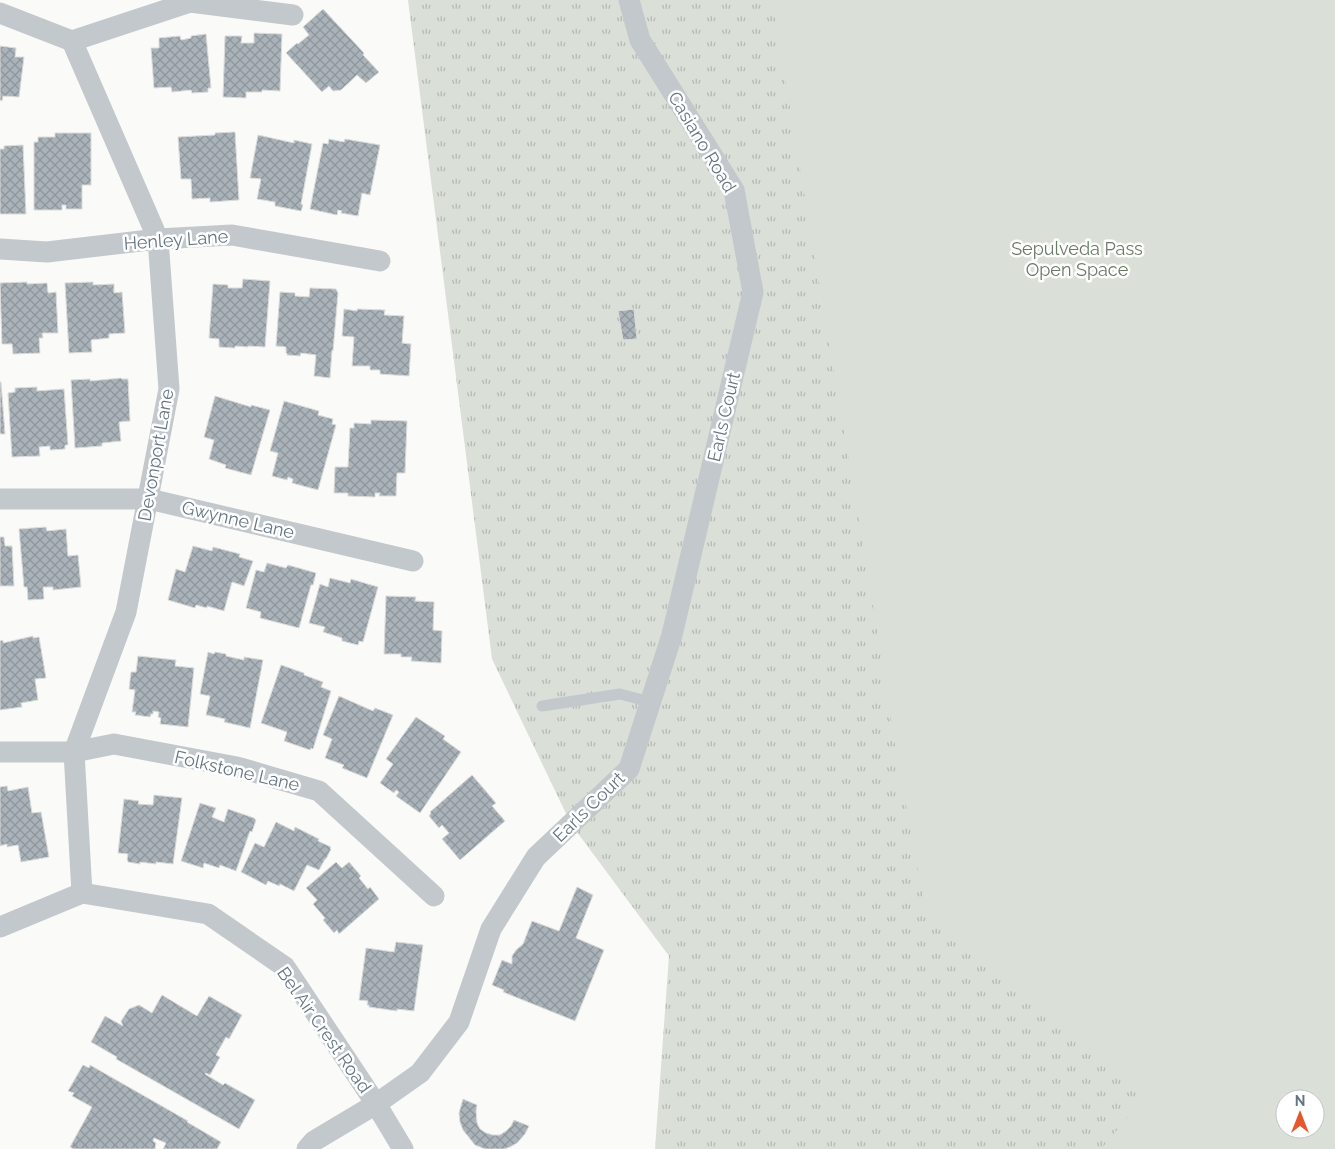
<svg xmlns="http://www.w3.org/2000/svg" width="1335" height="1149" viewBox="0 0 1335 1149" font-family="Raleway,sans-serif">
<defs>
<pattern id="grass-tufts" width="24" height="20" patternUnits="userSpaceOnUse" patternTransform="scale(1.25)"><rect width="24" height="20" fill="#dadfd7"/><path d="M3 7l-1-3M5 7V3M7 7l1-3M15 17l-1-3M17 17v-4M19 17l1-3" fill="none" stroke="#b4b9b4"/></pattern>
<pattern id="building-cross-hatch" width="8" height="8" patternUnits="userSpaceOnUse" patternTransform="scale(1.25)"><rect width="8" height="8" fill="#aab3b9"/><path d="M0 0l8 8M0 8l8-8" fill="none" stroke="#8e969c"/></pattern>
</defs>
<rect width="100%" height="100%" fill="#fafaf8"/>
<path fill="url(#grass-tufts)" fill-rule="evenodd" d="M408 0H1335V1149H655L669 956 571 824 492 659ZM1285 1099H1315V1129H1285Z"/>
<path fill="#dadfd7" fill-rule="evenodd" d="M772 0H1335V1149H1101L1151 1090 927 920 896 751 869 581ZM1285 1099H1315V1129H1285Z"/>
<g fill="url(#building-cross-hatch)" stroke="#dcdcda">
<polygon points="323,9 364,53 363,55 379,72 366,83 357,75 341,90 333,91 329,86 322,92 286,53 297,43 298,44 309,35 303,27"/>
<polygon points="254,33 282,34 280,91 262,90 262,92 246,92 246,98 223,97 225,36 242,36 241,43 254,43"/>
<polygon points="206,34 211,88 208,88 208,92 192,93 191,90 172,92 171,87 154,88 151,48 159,48 159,38 180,36 181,40 191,38 191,36"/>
<polygon points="0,46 16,48 15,57 24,57 19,97 3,96 2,101 0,100"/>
<polygon points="235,132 239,200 210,202 210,198 192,199 191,179 181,179 178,137 215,135 215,133"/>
<polygon points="55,133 91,133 91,185 82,185 82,209 66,209 66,205 62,205 62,210 34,210 34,142 38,142 38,137 55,137"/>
<polygon points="258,135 294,143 294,140 312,144 301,204 303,205 301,211 275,206 275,202 257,199 261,179 250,178"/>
<polygon points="329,139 344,142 345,139 380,145 370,195 362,193 358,216 341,213 342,211 338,210 337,215 310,209 323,143 328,144"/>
<polygon points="23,145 26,214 0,214 0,149 4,149 4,146"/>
<polygon points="243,279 270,281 265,347 248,346 248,347 235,346 235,348 219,347 219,339 209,338 213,284 228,285 228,288 242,288"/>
<polygon points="27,282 27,284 47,283 48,293 56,292 58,333 42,333 43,338 39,338 40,353 13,354 12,344 2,344 0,283"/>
<polygon points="93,282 93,285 114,284 114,293 122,292 125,333 109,334 109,338 91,340 92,352 69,353 65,283"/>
<polygon points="310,288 336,289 338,293 333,351 332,350 330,378 314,376 316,355 301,353 300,356 287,355 287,353 286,353 286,347 276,346 280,292 295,293 295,296 309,297"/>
<polygon points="344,309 357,311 357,309 385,310 384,315 404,316 402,343 411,344 409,376 380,374 380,370 370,370 370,366 352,366 354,337 342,336"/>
<polygon points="634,309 637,339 623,340 618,311"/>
<polygon points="121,378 122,379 128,379 130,421 119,422 121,441 102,443 102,446 75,448 71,380 90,379 90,381"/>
<polygon points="0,382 1,382 5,434 0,434"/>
<polygon points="37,387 37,391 64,389 68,445 65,445 65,449 50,450 50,446 39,447 40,456 12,457 8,393 15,392 15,388"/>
<polygon points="215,396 251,407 251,405 270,410 251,475 225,468 226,465 209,459 214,440 204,437"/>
<polygon points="284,401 319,411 318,415 333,419 332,424 336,425 318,490 292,483 293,479 288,477 287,480 272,476 278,453 270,451"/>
<polygon points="371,420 407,421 405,473 397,473 396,496 379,496 380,493 375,493 375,497 348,496 348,493 334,493 335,467 348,467 350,428 354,428 354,423 371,424"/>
<polygon points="46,527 47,531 66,529 68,556 78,555 81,587 53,590 53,587 43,587 44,599 28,600 27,587 24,587 19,529"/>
<polygon points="0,537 4,537 5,546 12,546 14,586 0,586"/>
<polygon points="193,546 212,551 213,547 240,554 239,557 253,561 244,586 232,582 224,611 207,606 207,608 196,605 195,608 168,600 176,569 185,572"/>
<polygon points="267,563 286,568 288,565 316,573 313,585 311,585 299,628 260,618 261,612 246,608 256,570 264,572"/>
<polygon points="330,578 350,583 351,579 378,587 363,642 359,641 358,645 342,641 342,638 323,632 325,627 309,623 320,584 328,587"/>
<polygon points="386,596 416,597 415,601 434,602 433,630 442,631 441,663 411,661 412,657 401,657 401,654 384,654"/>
<polygon points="33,636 33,638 39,637 46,678 35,679 38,700 21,703 22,707 0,710 0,641 3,640 3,643"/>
<polygon points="208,652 214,654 215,652 226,654 226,656 244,660 244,657 263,660 250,728 224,722 225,719 206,715 210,696 200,694"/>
<polygon points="138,656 176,660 175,666 194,668 188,727 160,724 161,718 158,717 159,712 153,711 153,714 151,714 150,717 135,715 136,712 132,712 135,690 129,689 131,672 136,672"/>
<polygon points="281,665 304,673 304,675 323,682 321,687 331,691 313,749 311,748 310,750 284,741 287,732 261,723"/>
<polygon points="339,696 373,711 375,708 393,715 367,778 342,768 344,765 325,758 332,739 323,735"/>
<polygon points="416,717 445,736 443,739 461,752 420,813 396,796 399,792 396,790 394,793 380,783 393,764 386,759"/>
<polygon points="472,775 496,803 492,806 505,821 460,860 442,839 449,833 442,825 439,828 429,816 431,813 430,812"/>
<polygon points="7,786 8,791 28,787 32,813 41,812 49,857 21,862 18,845 7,847 7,844 0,846 0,787"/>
<polygon points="154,795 182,798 173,864 156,862 156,864 140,862 140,864 128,862 127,859 128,854 118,853 124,799 139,801 138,804 153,805"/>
<polygon points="200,803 216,808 212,817 224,822 228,809 254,818 256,820 252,832 250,831 236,871 220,865 219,868 204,863 203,868 181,861"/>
<polygon points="276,822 294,831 295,827 319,839 318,841 331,847 330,848 331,849 326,859 325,859 319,870 307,865 294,891 280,884 279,886 268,881 266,885 241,872 255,843 264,847"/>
<polygon points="336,862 342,868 349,862 361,876 359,878 368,889 370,887 379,899 339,934 337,930 334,933 323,920 325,918 313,904 317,900 306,888"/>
<polygon points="577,887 593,895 576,938 604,950 575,1021 503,992 504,990 492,985 502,960 512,964 512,956 516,950 523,944 532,921 559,931"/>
<polygon points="396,942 423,945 414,1011 397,1009 397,1011 369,1007 369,1005 367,1005 368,1001 359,1000 366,948 394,952"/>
<polygon points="162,995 197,1016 209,996 242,1015 229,1039 226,1037 216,1055 220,1057 210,1075 206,1073 205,1074 223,1085 225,1083 255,1100 239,1129 116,1059 117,1057 91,1042 105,1016 123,1026 121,1021 129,1009 139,1005 152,1013"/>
<polygon points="83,1065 89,1068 90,1065 188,1121 187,1122 221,1142 217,1149 163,1149 166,1143 154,1138 153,1141 156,1143 155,1149 74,1149 70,1147 92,1107 72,1096 74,1093 68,1091"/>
<polygon points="463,1099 477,1105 476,1111 477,1123 480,1129 486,1133 493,1135 500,1135 506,1131 511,1126 514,1120 529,1126 525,1134 517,1143 510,1147 504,1149 485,1149 475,1145 463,1130 460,1122 459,1113"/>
</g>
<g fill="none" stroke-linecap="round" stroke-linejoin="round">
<polyline stroke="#c3c8cc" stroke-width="11" points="542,706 620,694 650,702"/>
<g stroke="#c3c8cc" stroke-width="21">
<polyline points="0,13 72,41 158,239 169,389 126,612 74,752 82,893"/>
<polyline points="72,41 190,2 293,15"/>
<polyline points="0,249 47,252 158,239 232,235 380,261"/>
<polyline points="0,499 149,499 413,561"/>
<polyline points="0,752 74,752 114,744 237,767 319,791 434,896"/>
<polyline points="0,927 82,893 208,914 285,967 376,1104 403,1149"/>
<polyline points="307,1149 314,1141 376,1104 420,1073 459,1022 491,929 536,857 629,769 672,635 753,292 734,190 640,40 629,0"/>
</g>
</g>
<g text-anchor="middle" stroke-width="5" stroke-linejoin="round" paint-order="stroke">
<g font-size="18" fill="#657683" stroke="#fff">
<text transform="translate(702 142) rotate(59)" y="6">Casiano Road</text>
<text transform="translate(176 240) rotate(-4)" y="6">Henley Lane</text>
<text transform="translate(724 417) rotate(-77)" y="6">Earls Court</text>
<text transform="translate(156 455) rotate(-80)" y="6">Devonport Lane</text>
<text transform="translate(238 520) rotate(13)" y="6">Gwynne Lane</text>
<text transform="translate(237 771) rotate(13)" y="6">Folkstone Lane</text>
<text transform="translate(589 807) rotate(-44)" y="6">Earls Court</text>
<text transform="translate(324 1030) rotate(55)" y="6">Bel Air Crest Road</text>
</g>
<g font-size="18" fill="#687a64" stroke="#fff">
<text x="1077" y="255">Sepulveda Pass<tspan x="1077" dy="21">Open Space</tspan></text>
</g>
</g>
<g transform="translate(1300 1114)"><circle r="24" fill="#ffffff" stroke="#c1c8cd"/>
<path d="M0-4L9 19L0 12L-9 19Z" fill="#e4572e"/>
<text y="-8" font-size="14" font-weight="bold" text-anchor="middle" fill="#657683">N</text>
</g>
</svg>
